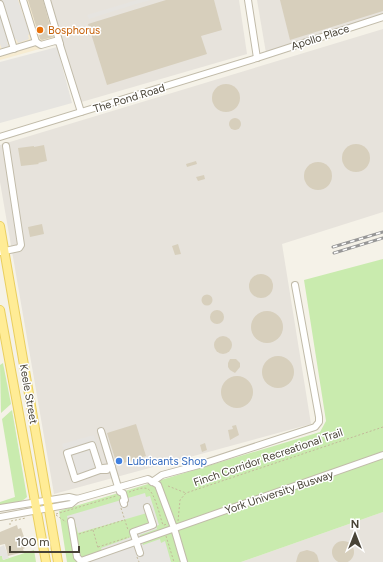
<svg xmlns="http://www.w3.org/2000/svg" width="383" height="562" viewBox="0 0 383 562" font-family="Figtree,sans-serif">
<rect width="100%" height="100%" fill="#f5f2e8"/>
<polygon fill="#f7ecd2" points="0,0 49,0 61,43 0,60"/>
<g fill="#e7e3dc">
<polygon points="49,0 239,0 247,54 78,103"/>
<polygon points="257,0 383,0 383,20 266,53"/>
<polygon points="383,29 383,212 282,244 311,424 54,494 0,182 0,145"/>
<polygon points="383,512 383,562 241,562"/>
</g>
<g fill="#c9ebae">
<polygon points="383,259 383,512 241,562 67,562 59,511 320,432 326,421 304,280"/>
<polygon points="3,363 11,404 1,413 0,365"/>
<polygon points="15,407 26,463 27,483 13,409"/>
<path d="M12 410 27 497C22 503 8 504 0 505V502L15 497 2 419Z"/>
<polygon points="34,550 36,562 0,562 0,556 2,556 3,560"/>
</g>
<g fill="#e6e4e0">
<polygon points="0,0 18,0 30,34 28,35 29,39 18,43 16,39 7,42 9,46 2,49 0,44"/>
<polygon points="137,0 151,0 136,4 89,19 87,15"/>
<polygon points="57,47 72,103 0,123 0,62"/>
<polygon points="94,435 105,473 73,482 62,444"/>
<polygon points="145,493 146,497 150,496 159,525 156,526 157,529 140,535 143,545 160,539 161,543 165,541 171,562 86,562 104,556 101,548 131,537 131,532 133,529 148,523 150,521 147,513 78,533 75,523 68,520 67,516"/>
<polygon points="4,545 9,558 3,560 2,556 0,556 0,547"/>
</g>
<g fill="#d7cfbc">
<polygon points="28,0 43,0 53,37 42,40 40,39"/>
<polygon points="166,0 214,0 222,30 201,36 207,54 107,85 88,24"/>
<polygon points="280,0 383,0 383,11 290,40"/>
<circle cx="226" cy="98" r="14"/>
<circle cx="235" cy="124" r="6"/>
<circle cx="356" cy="158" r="14"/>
<polygon points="44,145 47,161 38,163 39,164 21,166 18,148 34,146 34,147"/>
<polygon points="196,161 197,164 187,167 186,164"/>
<circle cx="318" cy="176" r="14"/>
<polygon points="204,175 205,179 198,181 196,177"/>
<polygon points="42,224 44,234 30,237 28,227"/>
<polygon points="178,244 181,254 175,255 172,246"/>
<circle cx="261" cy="286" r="12"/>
<circle cx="207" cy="300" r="5.5"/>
<circle cx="217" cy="317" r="7"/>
<circle cx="267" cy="327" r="16"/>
<circle cx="223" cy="345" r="9"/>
<circle cx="278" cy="372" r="16"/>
<polygon points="230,359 236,359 240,363 240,367 235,373 230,370 228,367 228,363"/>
<circle cx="237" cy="392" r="16"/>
<polygon points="136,424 146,456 117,465 107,433"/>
<polygon points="236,425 239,435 230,440 228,430 233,429 232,426"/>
<polygon points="205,443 207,450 202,452 200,445"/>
<polygon points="17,525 18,529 21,528 25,540 23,541 25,548 23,549 24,552 8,556 5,544 0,545 0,532"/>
<circle cx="343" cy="552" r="11"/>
<polygon points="307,550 314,552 317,555 319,562 296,562 298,555 300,552"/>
</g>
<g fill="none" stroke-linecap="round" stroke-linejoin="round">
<g stroke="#c1bba9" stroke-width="8">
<g id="minor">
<polyline points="23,0 36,42"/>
<polyline points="47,0 60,44"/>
<polyline points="248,0 257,58"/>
<polyline points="0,4 14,49"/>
<polyline points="0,53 36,42 41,45 55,41 59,42 81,112"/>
<polyline points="0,137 257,58 383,17"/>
<polyline points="0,252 19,248 21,245 6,146"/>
<polyline points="101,431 118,487 120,492 123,493 125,500 123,501 124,504"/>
<polyline points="108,468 107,470 101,470 103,468 112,467"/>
<polyline points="100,470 92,445 67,453 75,479 100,470 101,470"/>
<polyline points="152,482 162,475 199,465 315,427 319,422 319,417 295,285"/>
<polyline points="0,508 69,497 77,499 148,479 158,485 174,528 184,562"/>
<polyline points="0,517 71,504 77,499"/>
<polyline points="71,521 77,557 81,561 383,455"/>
<polyline points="140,553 133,532 153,525 147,507"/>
</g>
</g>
<g stroke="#eacf60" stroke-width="10">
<g id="major">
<polyline points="0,226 58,562"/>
<polyline points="0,310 46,562"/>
</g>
</g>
<g stroke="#c3b99a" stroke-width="1" stroke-dasharray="2 2" stroke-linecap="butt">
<polyline points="168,486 186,493"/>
<path d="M129 492C134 491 142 486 148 489 155 493 160 517 163 525H164"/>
<polyline points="121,508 128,530"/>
<polyline points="56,514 116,496"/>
<polyline points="56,515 66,522"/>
<polyline points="11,521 26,518"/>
<polyline points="178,521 180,500 186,493 383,427"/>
<polyline points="10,523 10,526"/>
<polyline points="164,525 167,524"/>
<polyline points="93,530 98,548"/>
<polyline points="79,534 124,520"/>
<polyline points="166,536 174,562"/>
<polyline points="98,547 129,537"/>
<polyline points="137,557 139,562"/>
</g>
<use href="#minor" stroke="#fff" stroke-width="6"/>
<use href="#major" stroke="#ffec96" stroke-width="8"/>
<g stroke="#979797" stroke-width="3">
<g id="rail">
<polyline points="333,247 383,232"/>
<polyline points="334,253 383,238"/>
</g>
</g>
<use href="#rail" stroke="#fff" stroke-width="1.5" stroke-dasharray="4.5" stroke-linecap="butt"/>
</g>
<circle fill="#e8710a" stroke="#fff" stroke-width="1.5" cx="40" cy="30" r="4"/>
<circle fill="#3f7fe0" stroke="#fff" stroke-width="1.5" cx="119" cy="461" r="4"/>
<g text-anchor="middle" stroke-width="3" stroke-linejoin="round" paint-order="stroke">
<g font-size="11" fill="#c56008" stroke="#fff" text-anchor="start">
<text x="48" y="34">Bosphorus</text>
</g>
<g font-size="11" fill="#484336" stroke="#fff">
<text transform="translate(320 37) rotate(-18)" y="4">Apollo Place</text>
<text transform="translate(129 98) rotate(-17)" y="4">The Pond Road</text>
<text transform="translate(29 394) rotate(80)" y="4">Keele Street</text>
<text transform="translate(268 457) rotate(-19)" y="4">Finch Corridor Recreational Trail</text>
<text transform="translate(279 492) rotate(-19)" y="4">York University Busway</text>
</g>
<g font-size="11" fill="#366cbe" stroke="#fff" text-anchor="start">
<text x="127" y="465">Lubricants Shop</text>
</g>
</g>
<g transform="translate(355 534)" stroke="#ffffff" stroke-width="3" paint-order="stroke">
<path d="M0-3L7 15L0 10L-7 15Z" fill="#484336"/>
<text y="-6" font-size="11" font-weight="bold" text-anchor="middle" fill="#484336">N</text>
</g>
<path d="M10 546v6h69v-6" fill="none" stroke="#484336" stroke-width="2"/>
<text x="16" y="546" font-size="12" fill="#484336" stroke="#ffffff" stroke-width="3" paint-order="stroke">100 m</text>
</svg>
